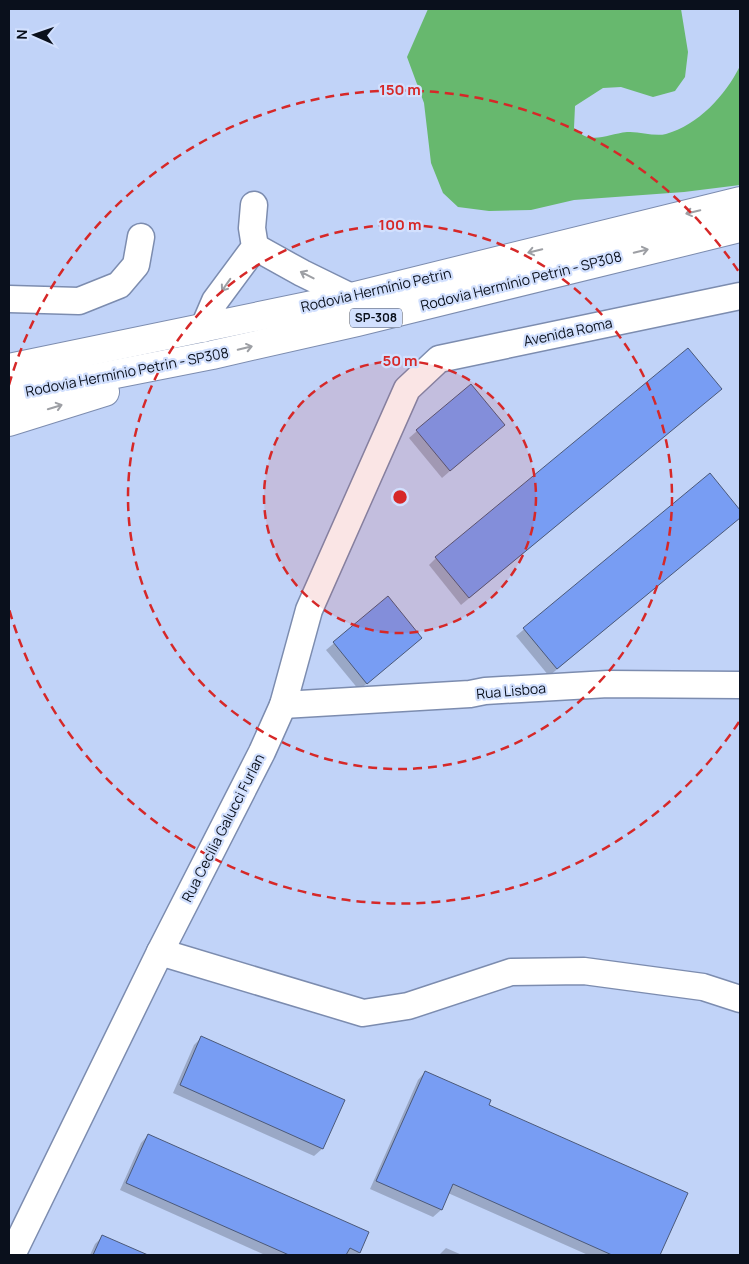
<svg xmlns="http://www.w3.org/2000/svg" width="749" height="1264" viewBox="0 0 749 1264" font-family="Manrope,sans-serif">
<rect width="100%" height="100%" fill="#c1d3f8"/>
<path fill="#67b86e" d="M428 9H681L688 52 685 77 675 91 653 97 621 87 603 88 575 106 574 128C590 146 607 134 627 132 640 131 654 137 666 134 698 125 725 96 740 66V185L684 192 574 200 531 210 489 211 458 207 443 193 431 163 424 103 407 57Z"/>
<g fill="#0003">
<polygon points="713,396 461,605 429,565 436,558"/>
<polygon points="503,425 442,478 409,438 417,431"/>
<polygon points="710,475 740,512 740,517 549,676 516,636"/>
<polygon points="388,598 413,645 359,690 326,650"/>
<polygon points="201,1038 343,1101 322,1149 314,1156 173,1093 194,1045"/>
<polygon points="425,1072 487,1105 686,1194 659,1255 588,1255 448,1193 441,1210 433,1217 370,1189 418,1080"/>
<polygon points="148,1135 368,1233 358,1255 265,1255 120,1190 141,1143"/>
<polygon points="102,1237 144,1255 90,1255 95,1244"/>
<polygon points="446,1248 462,1255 439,1255"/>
</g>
<g fill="#789df3" stroke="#4b5979">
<polygon points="688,348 722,389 469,598 435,557"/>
<polygon points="471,384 505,425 450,471 416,430"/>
<polygon points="710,473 740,510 740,518 557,669 523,628"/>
<polygon points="388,596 422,638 367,684 333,642"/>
<polygon points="201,1036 345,1100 323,1149 180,1085"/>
<polygon points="425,1071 491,1100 489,1105 688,1193 660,1255 612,1255 453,1184 442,1210 376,1181"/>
<polygon points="148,1134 369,1232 360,1253 350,1248 346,1255 289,1255 126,1183"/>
<polygon points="102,1235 148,1255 93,1255"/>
</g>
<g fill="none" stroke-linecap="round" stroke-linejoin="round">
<g stroke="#7c8caf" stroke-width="29">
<g id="minor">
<polyline points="255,247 302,273 351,297"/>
<polyline points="9,299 79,301 119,285 136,265 141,237"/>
<polyline points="203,329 215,301 255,247 252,228 254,205"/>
<polyline points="283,705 470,694 485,691 608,684 740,685"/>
<polyline points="160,952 363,1013 408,1006 511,972 584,971 703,987 740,999"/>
<polyline points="12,1255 160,952 262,752 283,705 309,610 407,389 439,359 740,296"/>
</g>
</g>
<g stroke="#7c8caf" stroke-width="30">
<g id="major">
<polyline points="9,368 351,297 740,201"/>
<polyline points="9,395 212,355 357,322 740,228"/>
<polyline points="9,422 105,392"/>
</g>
</g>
<use href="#minor" stroke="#fff" stroke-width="26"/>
<use href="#major" stroke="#fff" stroke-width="28"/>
</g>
<defs><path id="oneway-shaft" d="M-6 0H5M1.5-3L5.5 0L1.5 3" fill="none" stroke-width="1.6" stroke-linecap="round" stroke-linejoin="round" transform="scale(1.25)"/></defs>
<g stroke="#9d9fa4">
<use href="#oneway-shaft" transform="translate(693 212) rotate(167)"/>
<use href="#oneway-shaft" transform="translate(535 251) rotate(166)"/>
<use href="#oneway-shaft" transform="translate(641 251) rotate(-14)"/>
<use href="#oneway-shaft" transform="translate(307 275) rotate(-153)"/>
<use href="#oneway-shaft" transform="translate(226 285) rotate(125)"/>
<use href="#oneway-shaft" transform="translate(245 348) rotate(-13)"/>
<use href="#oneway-shaft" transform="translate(55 407) rotate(-17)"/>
</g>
<circle cx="400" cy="497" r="136" fill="#d62828" fill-opacity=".12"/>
<g fill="none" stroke="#d62828" stroke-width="2.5" stroke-dasharray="9 6">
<circle cx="400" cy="497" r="136"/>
<circle cx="400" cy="497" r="272"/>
<path d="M739 722A407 407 0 0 1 9 609M9 385A407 407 0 0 1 739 272"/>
</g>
<g text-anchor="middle" stroke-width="4.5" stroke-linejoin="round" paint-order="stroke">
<rect fill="#d2e0fe" stroke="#464e60" stroke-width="1" x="350" y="308.5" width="52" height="19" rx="4"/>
<g font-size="12" font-weight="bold" fill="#0a101c">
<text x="376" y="322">SP-308</text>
</g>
<g font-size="14" fill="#0a101c" stroke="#d2e0fe">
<text transform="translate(521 281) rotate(-14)" y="5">Rodovia Hermínio Petrin - SP308</text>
<text transform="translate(376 290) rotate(-13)" y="5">Rodovia Hermínio Petrin</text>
<text transform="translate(568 332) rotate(-12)" y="5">Avenida Roma</text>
<text transform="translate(127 372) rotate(-11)" y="5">Rodovia Hermínio Petrin - SP308</text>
<text transform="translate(511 691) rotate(-5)" y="5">Rua Lisboa</text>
<text transform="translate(223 828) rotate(-63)" y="5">Rua Cecília Galucci Furlan</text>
</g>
</g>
<circle cx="400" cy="497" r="8" fill="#d62828" stroke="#d2e0fe" stroke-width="2.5"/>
<g font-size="15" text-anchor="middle" font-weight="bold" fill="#d62828" stroke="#d2e0fe" stroke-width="4.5" stroke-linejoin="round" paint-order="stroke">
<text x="400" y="95">150 m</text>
<text x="400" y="230">100 m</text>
<text x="400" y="366">50 m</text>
</g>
<rect width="749" height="1264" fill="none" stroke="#0a101c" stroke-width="20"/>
<g transform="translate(35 35) rotate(272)" stroke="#d2e0fe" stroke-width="4" paint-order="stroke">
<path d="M0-4L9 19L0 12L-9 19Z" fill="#0a101c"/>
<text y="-8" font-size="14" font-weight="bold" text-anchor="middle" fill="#0a101c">N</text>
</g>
</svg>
